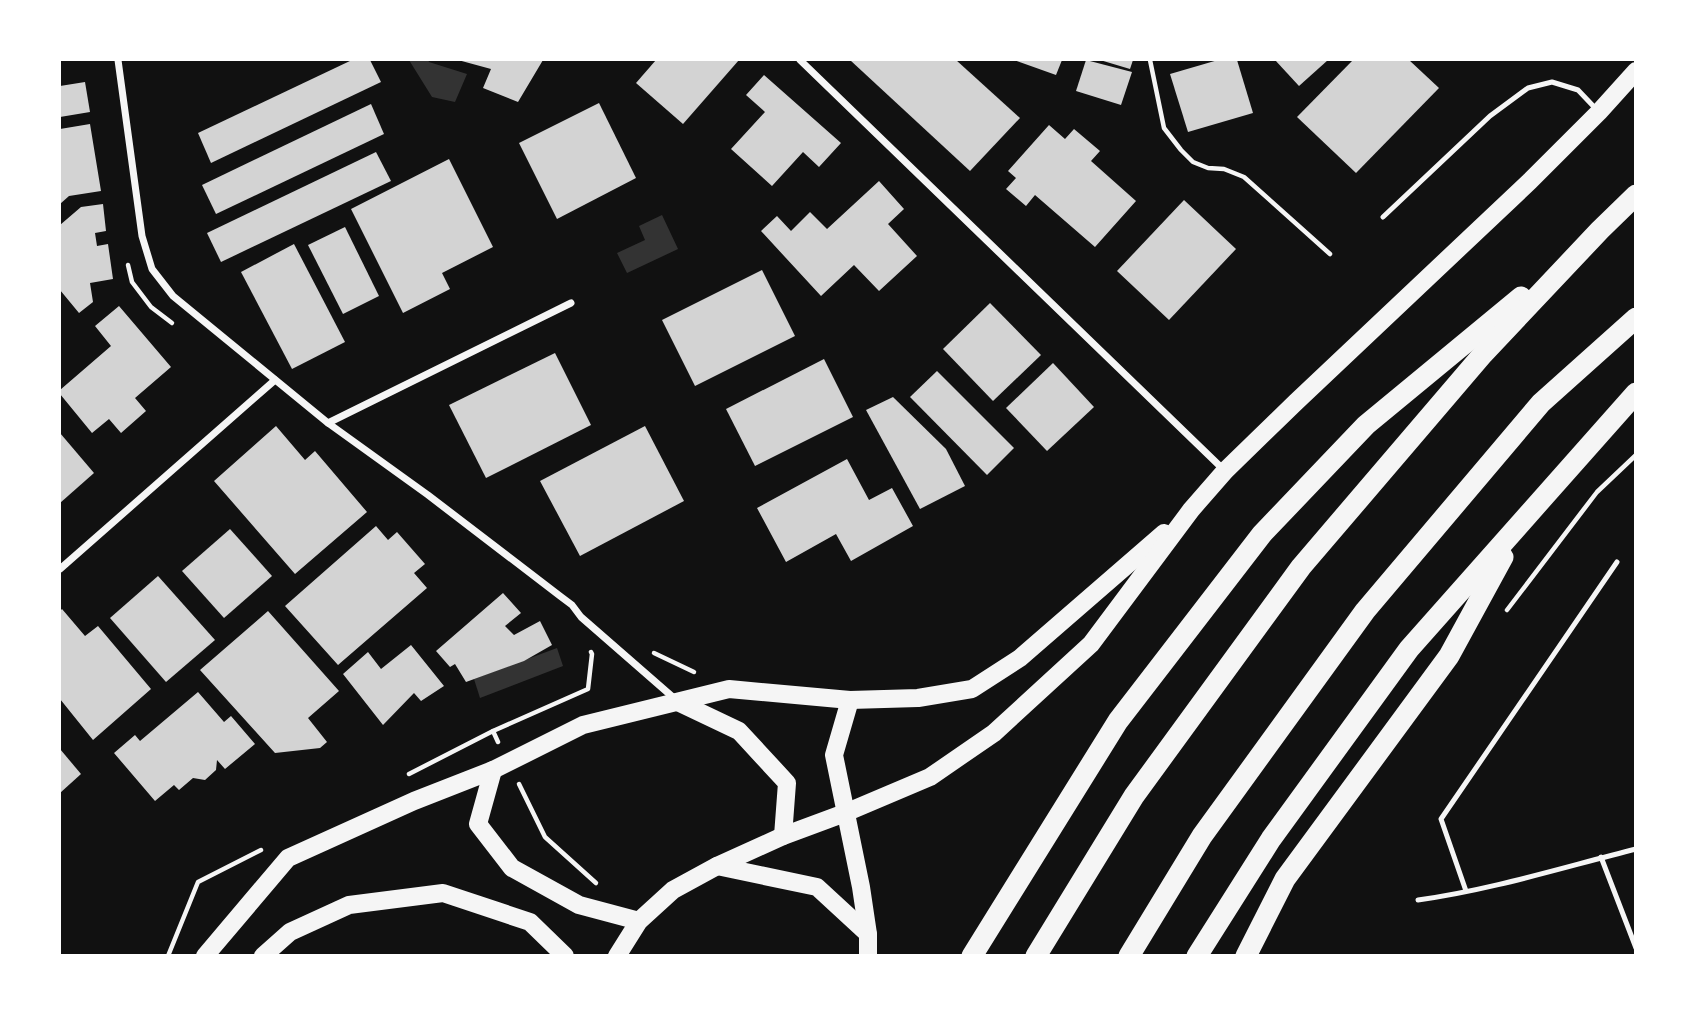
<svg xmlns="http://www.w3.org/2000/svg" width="1695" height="1015" viewBox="0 0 1695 1015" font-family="Jost,sans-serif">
<rect width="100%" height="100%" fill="#111"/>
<g fill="#333">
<polygon points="409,60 428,60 429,62 467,74 455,102 432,97"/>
<polygon points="662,215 678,249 627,273 617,253 645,240 639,226"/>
<polygon points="557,648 563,666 480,698 474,679"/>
</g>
<g fill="#d3d3d3">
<polygon points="352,60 370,60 381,82 211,163 198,133"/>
<polygon points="458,60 543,60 518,102 483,88 491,69"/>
<polygon points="656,60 739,60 683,124 636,83"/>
<polygon points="850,60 956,60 1020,118 970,171"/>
<polygon points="1014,60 1062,60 1056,75"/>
<polygon points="1086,60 1132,72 1121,105 1076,91"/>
<polygon points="1100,60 1133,60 1130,69"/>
<polygon points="1218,60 1237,60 1253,113 1188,132 1170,74"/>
<polygon points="1275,60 1328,60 1299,86"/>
<polygon points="1353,60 1409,60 1439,88 1356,173 1297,117"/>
<polygon points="764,75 841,143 819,167 803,152 772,186 731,149 765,112 746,95"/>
<polygon points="85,82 90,112 60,117 60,86"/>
<polygon points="599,103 636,178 557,219 519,143"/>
<polygon points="371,104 384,134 216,214 202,185"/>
<polygon points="90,124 101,191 69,196 60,204 60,129"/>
<polygon points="1049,125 1065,139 1074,129 1100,151 1091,161 1136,201 1095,247 1035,195 1026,206 1006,189 1016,178 1008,171"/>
<polygon points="376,152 391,181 221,262 207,233"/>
<polygon points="449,159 493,247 442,273 450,289 403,313 351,209"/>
<polygon points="879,181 904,209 888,224 917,256 879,291 854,265 821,296 761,231 777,216 791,231 810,212 827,229"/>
<polygon points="1184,200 1236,249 1169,320 1117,271"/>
<polygon points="103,204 106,231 95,233 97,246 108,244 113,279 90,283 93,302 79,313 60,290 60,225 81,207"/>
<polygon points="345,227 379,296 343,314 308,245"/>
<polygon points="294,244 345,342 292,369 241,272"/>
<polygon points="762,270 795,336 695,386 662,320"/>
<polygon points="990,303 1041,355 993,401 943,349"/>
<polygon points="119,306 171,367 135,398 146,411 121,433 109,419 92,433 60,394 60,390 111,346 95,326"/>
<polygon points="555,353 591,425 486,478 449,405"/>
<polygon points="824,359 853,417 755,466 726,409"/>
<polygon points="1053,363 1094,407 1047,451 1006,408"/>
<polygon points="937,371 1014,448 987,475 910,397"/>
<polygon points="893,397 946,449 965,486 920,509 866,410"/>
<polygon points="276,426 305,460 315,451 367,512 295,574 214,481"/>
<polygon points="645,426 684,501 580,556 540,481"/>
<polygon points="60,433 94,473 60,503"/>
<polygon points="847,459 869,500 892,488 913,526 851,561 836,534 786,562 757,508"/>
<polygon points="376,526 388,540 397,532 425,564 414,573 427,588 338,665 285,606"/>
<polygon points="230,529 272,576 224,618 182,571"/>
<polygon points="158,576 215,640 166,682 110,618"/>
<polygon points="503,593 521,613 505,626 514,635 540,621 552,645 524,661 466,682 455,664 450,667 436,651"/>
<polygon points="62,609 85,636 98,626 151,689 93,740 60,699 60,611"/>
<polygon points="268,611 339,691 308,718 327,742 320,748 275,753 200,670"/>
<polygon points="411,645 444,686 421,701 414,693 383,725 343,674 368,652 381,669"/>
<polygon points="198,692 224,722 231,716 255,744 225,769 217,760 216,770 205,780 193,778 179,790 174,785 155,801 114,753 135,735 140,741"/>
<polygon points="60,749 81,774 60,793"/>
</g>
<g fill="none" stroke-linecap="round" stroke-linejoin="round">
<g stroke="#f5f5f5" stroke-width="4.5">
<polyline points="1150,60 1164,128 1181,150 1193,162 1208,168 1224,169 1244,177 1330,254"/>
<polyline points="128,265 132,282 151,307 172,323"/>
<polyline points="1507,610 1597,492 1636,455"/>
<polyline points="654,653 694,672"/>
<polyline points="493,731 588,689 592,654 591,652"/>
<polyline points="409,774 493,731 498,742"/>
<polyline points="519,784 545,837 596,883"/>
<polyline points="168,956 198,882 261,850"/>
</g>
<g stroke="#f5f5f5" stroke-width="5">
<polyline points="1383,217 1490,116 1528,88 1552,82 1578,90 1597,110"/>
<polyline points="1601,857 1636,948"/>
<polyline points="1466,891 1441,819 1617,562"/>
<path d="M1418 900C1491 890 1564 867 1636 849"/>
</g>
<g stroke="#f5f5f5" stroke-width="7">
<polyline points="118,60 142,236 152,269 173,296 328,423 428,495 560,596 572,605 581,617 675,699"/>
<polyline points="800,60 1225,471"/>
<polyline points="328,423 571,303"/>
<polyline points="60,569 275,380"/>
</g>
<g stroke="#f5f5f5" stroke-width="18">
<polyline points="850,700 834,755 861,887 868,934 868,956"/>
<polyline points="678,702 739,731 787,783 783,836"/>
<polyline points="493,770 478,824 512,868 579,905 639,921"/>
<polyline points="717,866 817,887 868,934"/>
<polyline points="205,956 288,858 414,801 493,770 583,725 729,689 850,700 918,698 972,689 1020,658 1164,533"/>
<polyline points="263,956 290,932 349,905 443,893 530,922 565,956"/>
<polyline points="617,956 639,921 673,890 717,866 783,836 845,813 930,777 994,733 1091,644 1191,510 1225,471 1296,402 1530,181 1599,112 1636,71"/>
</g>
<g stroke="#f5f5f5" stroke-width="21">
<polyline points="972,956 1118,721 1262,534 1366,425 1521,297"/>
<polyline points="1036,956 1134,796 1301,567 1483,354 1600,230 1636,195"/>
<polyline points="1129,956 1202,836 1365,611 1541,403 1636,318"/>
<polyline points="1197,956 1271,839 1409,649 1636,393"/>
<polyline points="1246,956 1285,879 1449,656 1503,557"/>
</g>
</g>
<rect width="1695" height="1015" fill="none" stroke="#ffffff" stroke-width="122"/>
</svg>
